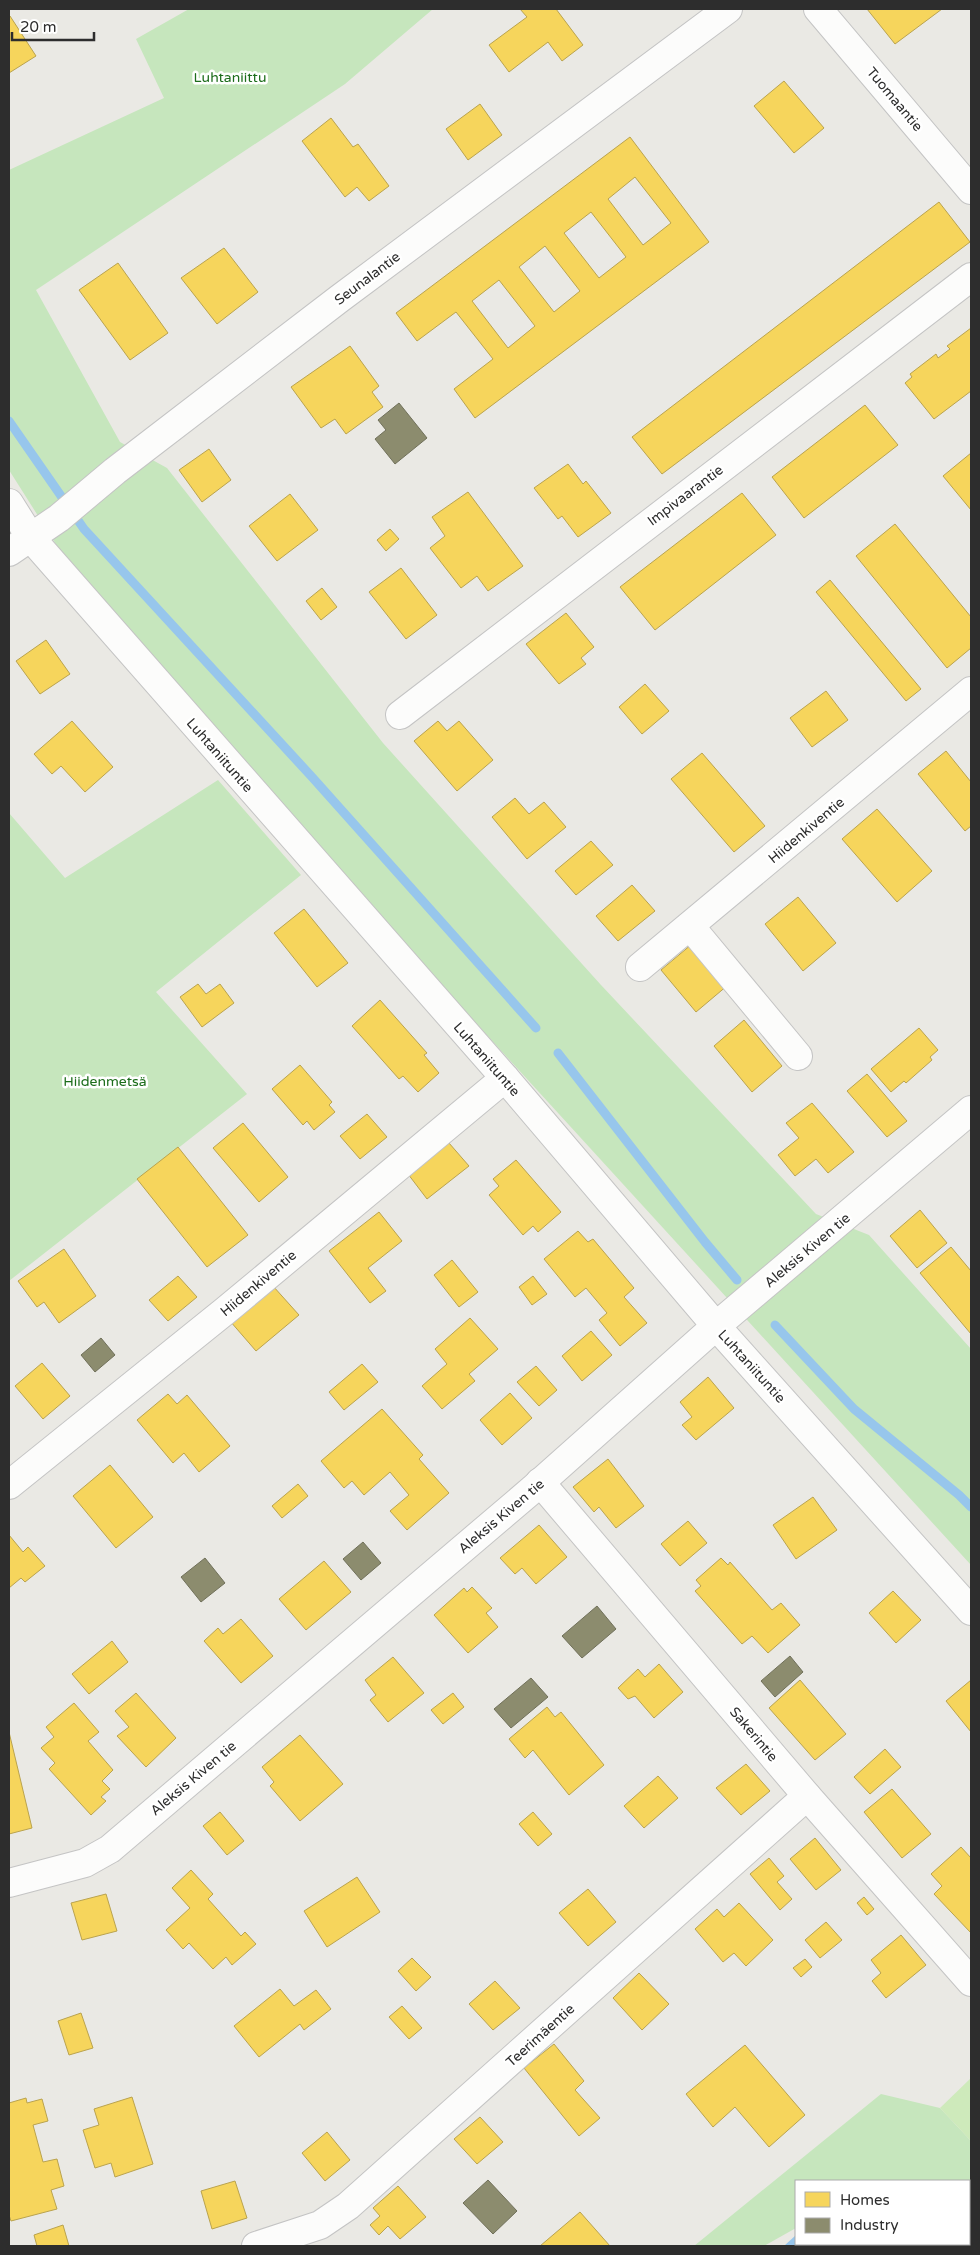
<svg xmlns="http://www.w3.org/2000/svg" width="980" height="2255" viewBox="0 0 980 2255" font-family="'Varela Round',sans-serif">
<rect width="100%" height="100%" fill="#eae9e4"/>
<g fill="#c6e6bd">
<polygon points="189,9 433,9 345,84 36,290 120,442 167,468 383,743 601,985 816,1214 869,1235 971,1349 971,1565 442,986 64,557 9,470 9,170 164,98 136,39"/>
<polygon points="218,780 301,875 156,992 247,1094 9,1281 9,813 65,878"/>
<polygon points="881,2094 940,2108 971,2141 971,2246 922,2246 921,2244 969,2244 969,2181 796,2181 796,2228 764,2246 694,2246"/>
</g>
<polygon fill="#ceeabb" points="971,2078 971,2141 940,2108"/>
<polygon fill="#97c6ec" points="796,2235 796,2244 918,2244 919,2246 784,2246"/>
<g fill="#f6d55c" stroke="#baa34e" fill-rule="evenodd">
<polygon points="520,9 556,9 583,45 562,61 548,42 509,72 489,45 527,17"/>
<polygon points="867,9 942,9 895,44"/>
<polygon points="10,16 36,56 9,73 9,17"/>
<polygon points="784,81 824,128 794,153 754,106"/>
<polygon points="480,104 502,135 468,160 446,129"/>
<polygon points="331,118 353,147 358,144 389,186 369,201 357,187 345,197 302,141"/>
<path d="M630 137 709 242 475 418 454 389 493 359 456 312 417 341 396 313ZM635 177 671 223 643 245 608 199ZM591 212 626 257 599 278 564 233ZM545 246 580 291 554 312 519 267ZM499 280 535 326 508 348 472 301Z"/>
<polygon points="939,202 970,242 662,474 632,437"/>
<polygon points="224,248 258,292 217,324 181,278"/>
<polygon points="118,263 168,333 130,360 79,290"/>
<polygon points="971,328 971,391 934,419 905,383 912,377 910,374 936,354 938,358 950,349 947,346"/>
<polygon points="350,346 379,386 372,392 383,407 346,434 335,419 321,428 291,387"/>
<polygon points="865,405 898,445 804,518 772,477"/>
<polygon points="209,449 231,480 202,502 179,470"/>
<polygon points="971,453 971,510 943,476"/>
<polygon points="568,464 583,484 586,481 611,513 578,537 562,516 558,519 534,488"/>
<polygon points="468,492 523,566 488,591 477,576 461,588 430,548 445,536 432,517"/>
<polygon points="742,493 776,535 655,630 620,587"/>
<polygon points="290,494 318,530 277,561 249,526"/>
<polygon points="895,524 971,617 971,648 947,668 856,556"/>
<polygon points="390,529 399,539 386,551 377,540"/>
<polygon points="401,568 437,615 406,639 369,592"/>
<polygon points="830,580 921,689 906,701 816,592"/>
<polygon points="322,588 337,607 321,620 306,601"/>
<polygon points="566,613 594,647 581,658 586,664 559,684 526,644"/>
<polygon points="46,640 70,674 40,694 16,661"/>
<polygon points="645,684 669,711 642,734 619,707"/>
<polygon points="826,691 848,720 812,747 790,718"/>
<polygon points="72,721 113,767 85,792 61,766 52,774 34,754"/>
<polygon points="438,721 447,731 459,721 493,760 457,791 414,741"/>
<polygon points="946,751 971,782 971,826 965,831 918,774"/>
<polygon points="702,753 765,826 734,852 671,779"/>
<polygon points="515,798 529,814 544,802 566,827 527,859 492,817"/>
<polygon points="877,809 932,871 897,902 842,839"/>
<polygon points="591,841 613,865 576,895 555,871"/>
<polygon points="632,885 655,911 618,941 596,916"/>
<polygon points="798,897 836,943 803,971 765,924"/>
<polygon points="304,909 348,963 317,987 274,933"/>
<polygon points="692,944 728,985 696,1012 661,970"/>
<polygon points="198,984 206,994 220,984 234,1003 202,1027 180,997"/>
<polygon points="380,1000 427,1053 424,1055 439,1073 418,1092 403,1076 399,1079 352,1026"/>
<polygon points="744,1020 782,1066 752,1092 714,1046"/>
<polygon points="919,1028 938,1050 930,1057 932,1060 906,1083 904,1081 891,1092 871,1069"/>
<polygon points="300,1065 332,1102 329,1105 335,1112 314,1130 307,1121 303,1125 272,1089"/>
<polygon points="867,1074 907,1121 887,1137 847,1091"/>
<polygon points="812,1103 854,1152 828,1173 816,1159 795,1176 778,1155 799,1138 786,1123"/>
<polygon points="367,1114 387,1137 360,1159 340,1136"/>
<polygon points="243,1123 288,1177 259,1202 213,1148"/>
<polygon points="449,1143 469,1166 427,1199 408,1174"/>
<polygon points="178,1147 248,1235 207,1267 137,1179"/>
<polygon points="516,1160 561,1212 538,1232 533,1226 523,1235 489,1195 499,1186 493,1179"/>
<polygon points="920,1210 947,1243 917,1268 890,1236"/>
<polygon points="379,1212 402,1241 368,1268 386,1291 370,1303 329,1251"/>
<polygon points="578,1231 588,1242 593,1239 634,1288 624,1297 647,1323 620,1346 599,1320 607,1313 586,1288 575,1297 544,1259"/>
<polygon points="951,1247 971,1271 971,1334 920,1273"/>
<polygon points="64,1249 96,1296 59,1323 44,1302 37,1307 18,1281"/>
<polygon points="452,1260 478,1292 459,1307 434,1275"/>
<polygon points="178,1276 197,1297 168,1321 149,1300"/>
<polygon points="533,1276 547,1294 532,1305 519,1287"/>
<polygon points="273,1286 299,1315 256,1351 230,1321"/>
<polygon points="470,1318 498,1349 469,1374 475,1381 442,1409 422,1386 447,1364 435,1349"/>
<polygon points="591,1331 612,1355 582,1381 562,1356"/>
<polygon points="42,1363 70,1396 43,1419 15,1386"/>
<polygon points="362,1364 378,1382 344,1410 329,1392"/>
<polygon points="536,1366 557,1390 539,1406 517,1382"/>
<polygon points="708,1377 734,1408 696,1440 682,1425 692,1417 680,1402"/>
<polygon points="510,1393 532,1418 502,1445 480,1420"/>
<polygon points="168,1394 177,1404 187,1395 230,1446 199,1472 184,1453 173,1463 137,1420"/>
<polygon points="382,1409 423,1455 419,1459 449,1493 407,1530 390,1511 409,1495 390,1472 364,1495 352,1481 344,1488 321,1461"/>
<polygon points="608,1459 644,1506 616,1528 599,1507 594,1512 573,1487"/>
<polygon points="110,1465 153,1517 116,1548 73,1496"/>
<polygon points="298,1484 308,1496 282,1518 272,1506"/>
<polygon points="813,1497 837,1530 796,1559 773,1525"/>
<polygon points="688,1521 707,1543 680,1566 661,1544"/>
<polygon points="539,1525 567,1557 536,1584 522,1568 515,1574 500,1558"/>
<polygon points="9,1535 23,1552 28,1547 45,1566 25,1582 21,1578 9,1588"/>
<polygon points="721,1558 728,1565 730,1562 772,1610 781,1603 800,1625 768,1653 752,1636 742,1644 695,1591 701,1586 696,1580"/>
<polygon points="324,1561 351,1592 306,1630 279,1599"/>
<polygon points="472,1587 492,1608 486,1613 498,1627 468,1653 434,1615 464,1588 467,1592"/>
<polygon points="893,1591 921,1620 896,1643 869,1613"/>
<polygon points="241,1619 273,1656 241,1683 204,1641 218,1628 223,1634"/>
<polygon points="112,1641 128,1662 89,1694 72,1674"/>
<polygon points="393,1657 424,1693 388,1722 370,1700 376,1695 365,1680"/>
<polygon points="659,1664 683,1692 654,1718 635,1696 628,1699 618,1688 638,1669 645,1677"/>
<polygon points="800,1680 846,1734 815,1760 769,1708"/>
<polygon points="971,1680 971,1732 946,1701"/>
<polygon points="136,1693 176,1738 146,1767 117,1736 129,1727 115,1711"/>
<polygon points="453,1693 464,1707 443,1724 431,1710"/>
<polygon points="74,1703 99,1732 88,1741 113,1770 102,1781 110,1789 101,1797 106,1801 91,1815 49,1769 55,1763 41,1748 54,1737 46,1727"/>
<polygon points="547,1707 555,1717 561,1712 604,1765 569,1795 533,1750 525,1758 509,1739"/>
<polygon points="9,1732 32,1828 9,1834"/>
<polygon points="300,1735 343,1784 300,1821 270,1786 274,1782 262,1767"/>
<polygon points="885,1749 901,1767 870,1794 854,1777"/>
<polygon points="746,1764 770,1791 741,1815 716,1788"/>
<polygon points="658,1776 678,1798 644,1828 624,1806"/>
<polygon points="892,1789 931,1834 902,1858 864,1812"/>
<polygon points="220,1812 244,1841 227,1855 203,1826"/>
<polygon points="533,1812 552,1834 538,1846 519,1824"/>
<polygon points="815,1838 841,1870 816,1890 790,1859"/>
<polygon points="961,1847 971,1858 971,1933 934,1894 942,1886 931,1874"/>
<polygon points="769,1858 784,1876 777,1882 792,1899 780,1910 750,1874"/>
<polygon points="191,1870 213,1894 208,1899 241,1936 245,1932 256,1944 232,1965 226,1957 213,1969 189,1943 183,1949 166,1930 190,1908 172,1888"/>
<polygon points="357,1877 380,1912 327,1947 304,1911"/>
<polygon points="588,1889 616,1922 588,1946 559,1913"/>
<polygon points="106,1894 117,1931 82,1940 71,1903"/>
<polygon points="864,1897 874,1909 867,1915 857,1903"/>
<polygon points="739,1903 773,1940 746,1966 734,1953 723,1962 695,1929 717,1909 724,1917"/>
<polygon points="826,1922 842,1940 820,1958 805,1940"/>
<polygon points="901,1935 926,1965 886,1998 872,1981 881,1973 871,1960"/>
<polygon points="412,1958 431,1977 416,1991 398,1971"/>
<polygon points="805,1959 812,1967 801,1977 793,1968"/>
<polygon points="639,1973 669,2004 642,2030 613,1998"/>
<polygon points="495,1981 520,2008 493,2030 469,2004"/>
<polygon points="280,1989 294,2006 316,1990 331,2009 304,2030 300,2024 259,2057 234,2026"/>
<polygon points="402,2006 422,2028 409,2039 389,2017"/>
<polygon points="81,2013 93,2048 69,2055 58,2021"/>
<polygon points="554,2044 584,2081 575,2090 600,2118 579,2136 524,2068"/>
<polygon points="745,2045 805,2115 769,2147 735,2107 713,2127 686,2094"/>
<polygon points="132,2097 153,2164 115,2177 111,2163 95,2168 83,2130 99,2125 94,2109"/>
<polygon points="26,2098 27,2103 42,2099 48,2121 33,2125 43,2162 57,2159 64,2186 51,2190 57,2209 11,2221 9,2215 9,2103"/>
<polygon points="480,2117 503,2142 477,2164 454,2139"/>
<polygon points="327,2132 350,2160 325,2181 302,2153"/>
<polygon points="235,2181 247,2218 212,2229 201,2191"/>
<polygon points="398,2186 426,2217 400,2239 388,2226 379,2235 370,2225 380,2216 373,2208"/>
<polygon points="580,2212 610,2246 540,2246"/>
<polygon points="63,2225 69,2246 37,2246 34,2235"/>
</g>
<g fill="#8c8c6e" stroke="#70705a">
<polygon points="399,403 427,438 395,464 375,439 386,430 378,420"/>
<polygon points="101,1338 115,1355 95,1372 81,1355"/>
<polygon points="363,1542 381,1563 361,1580 343,1559"/>
<polygon points="205,1558 225,1583 201,1602 181,1577"/>
<polygon points="597,1606 616,1629 582,1658 562,1636"/>
<polygon points="790,1656 803,1672 775,1697 761,1681"/>
<polygon points="531,1678 548,1697 511,1728 494,1709"/>
<polygon points="488,2180 517,2211 493,2234 463,2203"/>
</g>
<g fill="none" stroke-linecap="round" stroke-linejoin="round">
<g stroke="#97c6ec" stroke-width="9">
<polyline points="9,421 84,529 312,777 536,1028"/>
<polyline points="558,1053 705,1242 737,1280"/>
<polyline points="775,1325 854,1409 959,1495 971,1507"/>
</g>
<g stroke="#c4c4c4" stroke-width="30">
<g id="minor">
<polyline points="818,9 971,190"/>
<polyline points="9,503 31,538 505,1078 716,1326 971,1611"/>
<polyline points="9,552 59,518 115,471 339,299 728,9"/>
<polyline points="400,715 971,277"/>
<polyline points="690,926 798,1056"/>
<polyline points="640,967 971,691"/>
<polyline points="540,1482 807,1796 971,1982"/>
<polyline points="9,1485 225,1311 505,1078"/>
<polyline points="9,1883 85,1863 110,1849 533,1489 716,1326 971,1110"/>
<polyline points="256,2246 320,2225 348,2206 807,1796"/>
</g>
</g>
<use href="#minor" stroke="#fcfcfb" stroke-width="28"/>
</g>
<g text-anchor="middle" stroke-width="5" stroke-linejoin="round" paint-order="stroke">
<g font-size="14" fill="#1c6d1b" stroke="#fff">
<text x="230" y="82">Luhtaniittu</text>
<text x="105" y="1086">Hiidenmetsä</text>
</g>
<g font-size="14" fill="#2d2d2d" stroke="#fff">
<text transform="translate(895 99) rotate(50)" y="5">Tuomaantie</text>
<text transform="translate(367 278) rotate(-37)" y="5">Seunalantie</text>
<text transform="translate(685 495) rotate(-37)" y="5">Impivaarantie</text>
<text transform="translate(220 755) rotate(49)" y="5">Luhtaniituntie</text>
<text transform="translate(806 830) rotate(-40)" y="5">Hiidenkiventie</text>
<text transform="translate(487 1059) rotate(49)" y="5">Luhtaniituntie</text>
<text transform="translate(807 1250) rotate(-40)" y="5">Aleksis Kiven tie</text>
<text transform="translate(258 1283) rotate(-40)" y="5">Hiidenkiventie</text>
<text transform="translate(752 1366) rotate(48)" y="5">Luhtaniituntie</text>
<text transform="translate(501 1516) rotate(-40)" y="5">Aleksis Kiven tie</text>
<text transform="translate(754 1734) rotate(50)" y="5">Sakerintie</text>
<text transform="translate(193 1778) rotate(-40)" y="5">Aleksis Kiven tie</text>
<text transform="translate(540 2035) rotate(-42)" y="5">Teerimäentie</text>
</g>
</g>
<rect width="980" height="2255" fill="none" stroke="#2d2d2d" stroke-width="20"/>
<rect x="795" y="2180" width="175" height="65" fill="#ffffff" stroke="#ababab"/>
<rect x="805" y="2192" width="25" height="15" fill="#f6d55c" stroke="#ababab"/>
<text x="840" y="2205" font-size="15" fill="#2d2d2d">Homes</text>
<rect x="805" y="2218" width="25" height="15" fill="#8c8c6e" stroke="#ababab"/>
<text x="840" y="2230" font-size="15" fill="#2d2d2d">Industry</text>
<path d="M12 32v8h82v-8" fill="none" stroke="#2d2d2d" stroke-width="2.5"/>
<text x="20" y="32" font-size="15" fill="#2d2d2d" stroke="#ffffff" stroke-width="4" paint-order="stroke">20 m</text>
</svg>
